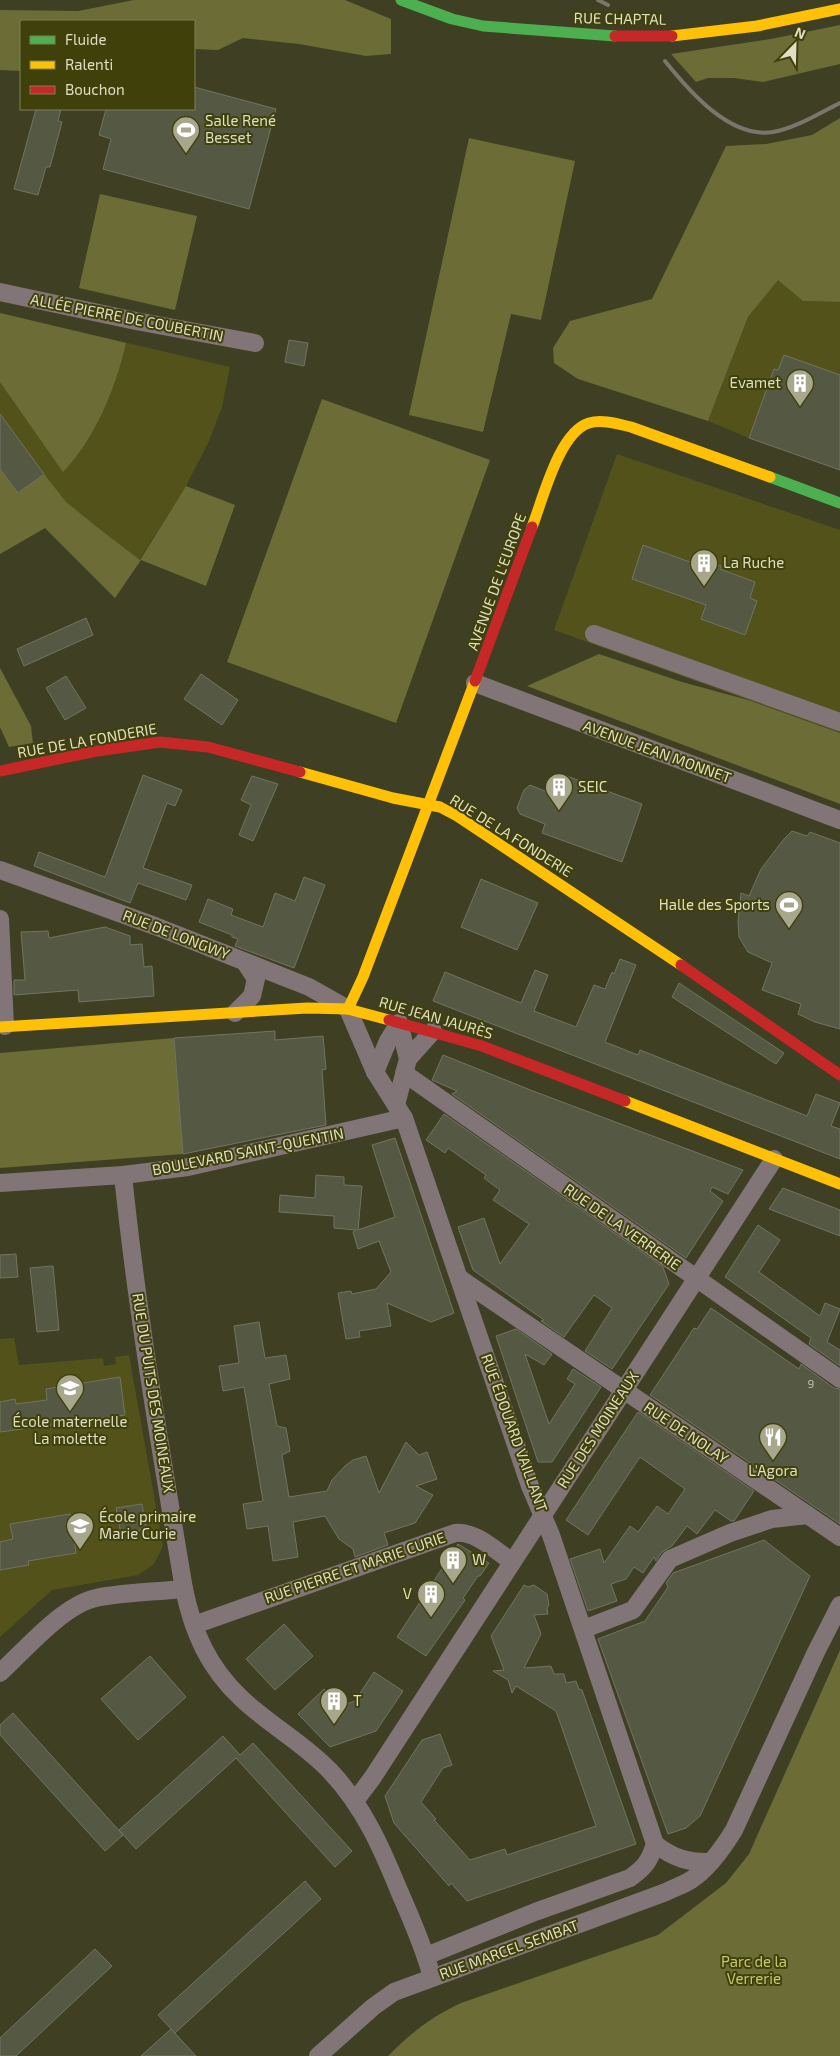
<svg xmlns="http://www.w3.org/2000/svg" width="840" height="2056" viewBox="0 0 840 2056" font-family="'Exo 2',sans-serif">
<rect width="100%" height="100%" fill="#3f3f24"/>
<g fill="#53521a">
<polygon points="778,279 803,301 840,302 840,470 749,438 708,421 748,317"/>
<polygon points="0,313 230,367 222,407 209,441 186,486 115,598 45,528 0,554"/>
<polygon points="617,454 840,530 840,733 554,630"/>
<polygon points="14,1338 19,1365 103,1358 104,1366 116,1364 115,1357 129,1355 163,1546 154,1564 138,1575 52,1590 0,1637 0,1339"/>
</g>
<g fill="#6c6c36">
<polygon points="134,0 345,0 391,19 391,54 366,56 299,44 243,38 218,50 194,49 194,21 21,21 21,71 0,70 0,10 78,11"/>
<polygon points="840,25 840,64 763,82 734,78 708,78 696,82 671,54 771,39"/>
<polygon points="840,118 840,302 803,301 778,280 748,317 708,421 578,379 554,363 553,348 570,321 652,299 726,146 766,144 812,135"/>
<polygon points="469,138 575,161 541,320 511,314 483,432 409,415"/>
<polygon points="100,194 197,216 175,310 79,288"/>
<path d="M0 313 126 343C116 387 95 439 63 472L0 382Z"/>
<polygon points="322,399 490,460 396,723 227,662"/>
<polygon points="0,469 18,493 44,474 66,502 102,531 140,560 186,486 235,505 206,586 141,560 115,598 45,528 0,554"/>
<polygon points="599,654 682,682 748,700 840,733 840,804 527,686"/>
<polygon points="0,668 31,726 33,743 9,747 0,727"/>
<polygon points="174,1038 183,1154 0,1168 0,1053"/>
<path d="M840 1650V2056H388C411 2033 431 2017 461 2003L658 1935 726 1883 749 1854Z"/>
</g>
<g fill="#555944" stroke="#717560">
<polygon points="194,87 276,109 249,209 103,169 111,139 99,135 106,109 194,109"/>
<polygon points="36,109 61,109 58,121 62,122 50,167 46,167 38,195 14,189"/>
<polygon points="289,340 308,343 304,366 285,362"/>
<polygon points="784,355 840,375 840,470 749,438 774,369 778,370"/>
<polygon points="0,414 44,474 18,493 0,469"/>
<polygon points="643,545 698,565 700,559 721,566 720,569 755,582 750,598 757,601 745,635 701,619 706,605 632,579"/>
<polygon points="86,618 93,635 24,666 17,649"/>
<polygon points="201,674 238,700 222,725 184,699"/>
<polygon points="66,676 86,708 65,720 46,688"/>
<polygon points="143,775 182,790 175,806 167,803 143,868 192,885 186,900 138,883 130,903 34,866 39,852 105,877"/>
<polygon points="564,775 642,804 622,862 542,833 545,824 520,814 517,808 524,790 530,785 550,793 556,778"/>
<polygon points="252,776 278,784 253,841 239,835 251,805 241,800"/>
<polygon points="792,831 807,836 810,832 840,843 840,1029 815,1022 798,1014 801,1004 762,990 772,963 748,952 739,937 738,921 741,893 749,896 761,869 784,839"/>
<polygon points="304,877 325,885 294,968 235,946 238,939 232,937 232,935 199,922 208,899 233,909 231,915 263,927 275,893 295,901"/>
<polygon points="481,879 538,903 517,950 461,927"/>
<polygon points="105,927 130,936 130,945 142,944 144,967 152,966 154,996 79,1002 78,990 14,995 14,980 25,980 21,932 48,931 49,938"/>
<polygon points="620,959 636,965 605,1042 638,1055 640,1050 807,1116 816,1094 840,1103 831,1126 840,1129 840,1159 433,1001 445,972 521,1003 535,970 548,975 534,1011 576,1027 594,985 605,989 612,972 614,974"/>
<polygon points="679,983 784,1053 776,1064 672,997"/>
<polygon points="275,1031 275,1040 323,1036 326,1069 322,1070 326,1125 183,1154 174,1038"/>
<polygon points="443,1055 533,1091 743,1170 728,1194 712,1187 710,1191 723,1201 686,1258 452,1094 457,1091 432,1080"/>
<polygon points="444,1114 663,1267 669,1284 612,1369 585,1351 612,1308 594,1295 564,1337 541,1321 544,1320 473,1270 458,1227 484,1218 500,1264 529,1224 493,1200 500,1190 484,1178 486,1175 448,1148 445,1153 426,1140"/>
<polygon points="395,1138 454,1313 431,1322 387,1303 391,1326 359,1331 360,1337 346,1339 338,1293 351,1291 352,1294 376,1289 391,1272 379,1241 358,1249 353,1232 356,1230 334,1228 334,1216 279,1212 280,1195 315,1198 316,1175 344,1177 344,1185 362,1186 358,1230 395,1217 372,1145"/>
<polygon points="783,1188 840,1210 840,1236 769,1209"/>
<polygon points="758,1225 780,1240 759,1272 820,1316 825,1303 840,1309 827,1342 840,1350 840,1366 809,1344 811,1338 725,1277"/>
<polygon points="16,1254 18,1277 0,1278 0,1255"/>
<polygon points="53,1266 59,1330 37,1332 30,1268"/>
<polygon points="711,1308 799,1369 801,1364 834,1388 840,1389 840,1524 650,1395 694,1328 697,1329"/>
<polygon points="259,1322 265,1358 286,1355 290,1379 269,1384 277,1426 286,1428 290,1451 282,1455 289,1497 327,1491 332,1480 345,1466 353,1460 366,1456 379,1493 406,1442 419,1455 427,1452 437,1479 416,1486 433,1495 415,1523 384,1533 388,1545 355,1557 353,1549 339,1539 325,1516 293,1522 298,1557 273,1561 268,1526 247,1529 243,1504 263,1501 244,1387 223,1391 219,1366 239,1363 234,1326"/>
<polygon points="516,1329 552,1354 544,1365 525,1354 549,1424 575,1384 567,1379 573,1369 601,1387 552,1462 538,1462 496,1336"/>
<polygon points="120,1377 125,1415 0,1432 0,1402 15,1399 16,1404 47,1400 46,1389"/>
<polygon points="638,1412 754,1491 734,1521 731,1521 715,1510 697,1534 687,1526 672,1546 662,1552 656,1561 654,1557 643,1573 634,1567 626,1579 611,1584 617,1601 588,1611 570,1559 600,1549 604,1563 630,1526 638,1532 657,1506 668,1514 685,1489 640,1457 588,1535 566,1520"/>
<polygon points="142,1504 146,1529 121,1534 116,1508"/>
<polygon points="70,1514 76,1553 28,1561 29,1565 0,1570 0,1542 13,1539 10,1524"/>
<polygon points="764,1540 810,1576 700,1816 686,1828 668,1834 598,1639 645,1621 668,1587 666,1583 673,1573"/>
<polygon points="458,1544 489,1563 480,1576 478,1576 463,1598 465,1600 426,1656 397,1637"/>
<polygon points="524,1585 528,1587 534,1585 547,1594 549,1605 547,1608 548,1614 534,1615 541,1634 524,1668 551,1666 554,1674 564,1674 566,1683 576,1681 579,1689 582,1690 636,1844 467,1901 451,1883 449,1886 394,1823 385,1796 422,1740 440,1734 452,1765 443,1768 421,1802 436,1819 434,1820 470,1860 505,1849 507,1855 596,1826 556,1711 516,1686 512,1693 508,1680 493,1671 504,1670 491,1636"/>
<polygon points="284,1624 313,1656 275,1690 246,1659"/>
<polygon points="150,1656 186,1697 138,1740 101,1699"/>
<polygon points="374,1672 403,1691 376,1731 330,1747 298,1714 324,1689 341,1706 355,1701"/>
<polygon points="13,1713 123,1835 105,1851 0,1735 0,1725"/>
<polygon points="223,1736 240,1755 253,1743 352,1851 335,1867 236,1758 136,1849 119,1830"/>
<polygon points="305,1881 321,1899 175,2033 158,2015"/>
<polygon points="95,1949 112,1966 16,2056 0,2056 0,2038"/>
<polygon points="171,2029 196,2056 141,2056"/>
</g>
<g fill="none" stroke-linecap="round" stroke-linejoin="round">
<g stroke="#827577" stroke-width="18">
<polyline points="0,292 136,321 255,343"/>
<polyline points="594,634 840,722"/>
<polyline points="475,683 840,820"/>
<polyline points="0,870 155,926 309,987 348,1009 375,1072 404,1118 530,1486 551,1535 655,1844"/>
<polyline points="0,919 5,1026"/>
<polyline points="235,1013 252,996 256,979 245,962"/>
<polyline points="408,1059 433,1031"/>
<polyline points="375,1072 388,1041 399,1023"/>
<polyline points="404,1073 840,1379"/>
<polyline points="396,1105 408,1059 399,1023"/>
<path d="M123 1175C137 1313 161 1452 184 1589 193 1632 208 1667 241 1698 269 1725 304 1743 331 1772 364 1807 382 1849 400 1893 412 1920 424 1948 432 1977"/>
<polyline points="0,1183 123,1175 188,1167 404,1118"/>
<polyline points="459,1278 840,1537"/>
<path d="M194 1625 455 1533C476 1531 495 1550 512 1562"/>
<polyline points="584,1629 633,1610 670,1559 730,1533 772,1519 808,1515"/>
<path d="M0 1673C25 1650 63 1605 96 1598 125 1592 155 1592 184 1589"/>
<polyline points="355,1801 373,1777 774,1159"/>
<path d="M655 1844C673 1858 689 1863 711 1862"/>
<path d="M426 1956 535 1912 630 1878C645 1867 649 1862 655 1844"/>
<path d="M318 2056 373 2007 394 1992 666 1892C674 1888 683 1885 691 1880 709 1868 723 1848 734 1830L816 1652 840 1605"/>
</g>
<g stroke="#4caf50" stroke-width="11">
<polyline points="401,0 452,19 483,26 615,36"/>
<polyline points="770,477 840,503"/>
</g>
<g stroke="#ffc107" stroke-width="11">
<polyline points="672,36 757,26 840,9"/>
<path d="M532 527C543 499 559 432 589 423 602 419 618 424 631 427L770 477"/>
<polyline points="300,772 393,798 440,807 457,816 681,965"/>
<polyline points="348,1009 363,977 475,681"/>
<polyline points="0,1027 307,1008 348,1009 389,1020"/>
<polyline points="625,1101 840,1184"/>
</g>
<g stroke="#c62828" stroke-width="11">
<polyline points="475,681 532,527"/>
<polyline points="0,771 97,751 160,742 208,747 300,772"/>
<polyline points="681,965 840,1075"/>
<polyline points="389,1020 482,1046 625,1101"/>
</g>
<g stroke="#7b756b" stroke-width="4">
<polyline points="598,0 608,5"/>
<path d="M665 61C689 91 730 139 773 132 796 128 819 113 840 103"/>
</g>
<polyline stroke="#c62828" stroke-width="11" points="615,36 672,36"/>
</g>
<defs>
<g id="stadium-pin" transform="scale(1.4375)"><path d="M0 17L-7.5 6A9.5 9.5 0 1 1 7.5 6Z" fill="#a6a78c" stroke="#40400b"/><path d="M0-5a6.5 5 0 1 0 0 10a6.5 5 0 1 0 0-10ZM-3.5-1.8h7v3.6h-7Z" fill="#fff"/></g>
<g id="building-pin" transform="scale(1.4375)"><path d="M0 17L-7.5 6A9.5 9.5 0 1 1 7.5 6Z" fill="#a6a78c" stroke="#40400b"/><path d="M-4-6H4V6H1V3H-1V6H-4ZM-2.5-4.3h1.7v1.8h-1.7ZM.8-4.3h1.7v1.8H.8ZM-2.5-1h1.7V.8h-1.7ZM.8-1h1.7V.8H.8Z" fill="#fff"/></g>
<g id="school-pin" transform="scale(1.4375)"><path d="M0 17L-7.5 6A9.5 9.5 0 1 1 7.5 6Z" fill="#a6a78c" stroke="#40400b"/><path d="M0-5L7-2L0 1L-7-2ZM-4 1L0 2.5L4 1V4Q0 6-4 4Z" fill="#fff"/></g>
<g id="restaurant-pin" transform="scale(1.4375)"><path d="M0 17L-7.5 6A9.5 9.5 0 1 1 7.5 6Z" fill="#a6a78c" stroke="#40400b"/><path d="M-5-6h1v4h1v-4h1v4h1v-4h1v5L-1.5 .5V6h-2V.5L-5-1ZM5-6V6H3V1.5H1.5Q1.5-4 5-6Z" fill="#fff"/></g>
</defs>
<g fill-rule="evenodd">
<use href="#stadium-pin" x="186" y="130"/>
<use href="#building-pin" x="800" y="383"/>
<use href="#building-pin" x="704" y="563"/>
<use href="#building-pin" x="559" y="787"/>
<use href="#stadium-pin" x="789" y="905"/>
<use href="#school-pin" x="70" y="1388"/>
<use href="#restaurant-pin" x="773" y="1437"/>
<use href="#school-pin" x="80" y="1526"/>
<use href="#building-pin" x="453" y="1560"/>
<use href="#building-pin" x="431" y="1594"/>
<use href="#building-pin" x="334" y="1701"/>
</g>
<g text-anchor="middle" stroke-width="4" stroke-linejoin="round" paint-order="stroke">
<g font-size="12" fill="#bcbea4">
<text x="811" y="1388">9</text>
</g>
<g font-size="15" fill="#dedfc4" stroke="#40400b">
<text transform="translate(620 19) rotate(1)" y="5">RUE CHAPTAL</text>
<text transform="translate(127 318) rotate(11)" y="5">ALLÉE PIERRE DE COUBERTIN</text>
<text transform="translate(497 582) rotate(-70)" y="5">AVENUE DE L'EUROPE</text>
<text transform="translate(87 741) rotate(-10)" y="5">RUE DE LA FONDERIE</text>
<text transform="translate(657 752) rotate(20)" y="5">AVENUE JEAN MONNET</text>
<text transform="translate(511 836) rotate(32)" y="5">RUE DE LA FONDERIE</text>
<text transform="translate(176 935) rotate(21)" y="5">RUE DE LONGWY</text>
<text transform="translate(436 1018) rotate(16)" y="5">RUE JEAN JAURÈS</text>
<text transform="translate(248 1152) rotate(-11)" y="5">BOULEVARD SAINT-QUENTIN</text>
<text transform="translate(622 1227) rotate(35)" y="5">RUE DE LA VERRERIE</text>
<text transform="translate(153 1393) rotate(81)" y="5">RUE DU PUITS DES MOINEAUX</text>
<text transform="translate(598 1430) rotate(-57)" y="5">RUE DES MOINEAUX</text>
<text transform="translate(514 1433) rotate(70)" y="5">RUE ÉDOUARD VAILLANT</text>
<text transform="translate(686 1433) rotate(34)" y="5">RUE DE NOLAY</text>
<text transform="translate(355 1568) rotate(-19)" y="5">RUE PIERRE ET MARIE CURIE</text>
<text transform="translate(509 1950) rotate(-20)" y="5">RUE MARCEL SEMBAT</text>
</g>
<g font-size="15" fill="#dedfc4" stroke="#40400b" text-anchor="start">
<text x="205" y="126">Salle René<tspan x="205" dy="17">Besset</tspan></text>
<text x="781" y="388" text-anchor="end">Evamet</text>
<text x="723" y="568">La Ruche</text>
<text x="578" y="792">SEIC</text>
<text x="770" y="910" text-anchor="end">Halle des Sports</text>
<text x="70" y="1427" text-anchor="middle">École maternelle<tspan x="70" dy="17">La molette</tspan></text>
<text x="773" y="1476" text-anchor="middle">L'Agora</text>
<text x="99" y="1522">École primaire<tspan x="99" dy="17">Marie Curie</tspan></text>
<text x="472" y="1565">W</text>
<text x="412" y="1599" text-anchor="end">V</text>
<text x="353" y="1706">T</text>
</g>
<g font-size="15" fill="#c7c770" stroke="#40400b">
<text x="754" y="1967">Parc de la<tspan x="754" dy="17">Verrerie</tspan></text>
</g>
</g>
<rect x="20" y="20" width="175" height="90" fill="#40400b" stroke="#7f8055"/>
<rect x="30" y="36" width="25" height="8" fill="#4caf50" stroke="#7f8055"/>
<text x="65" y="45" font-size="15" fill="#dedfc4">Fluide</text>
<rect x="30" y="61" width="25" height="8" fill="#ffc107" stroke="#7f8055"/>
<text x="65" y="70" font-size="15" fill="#dedfc4">Ralenti</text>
<rect x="30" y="86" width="25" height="8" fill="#c62828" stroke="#7f8055"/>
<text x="65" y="95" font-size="15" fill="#dedfc4">Bouchon</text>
<g transform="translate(795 45) rotate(23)" stroke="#40400b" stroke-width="4" paint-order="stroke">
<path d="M0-4L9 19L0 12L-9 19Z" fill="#dedfc4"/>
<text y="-8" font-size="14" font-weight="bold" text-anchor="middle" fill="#dedfc4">N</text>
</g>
</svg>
